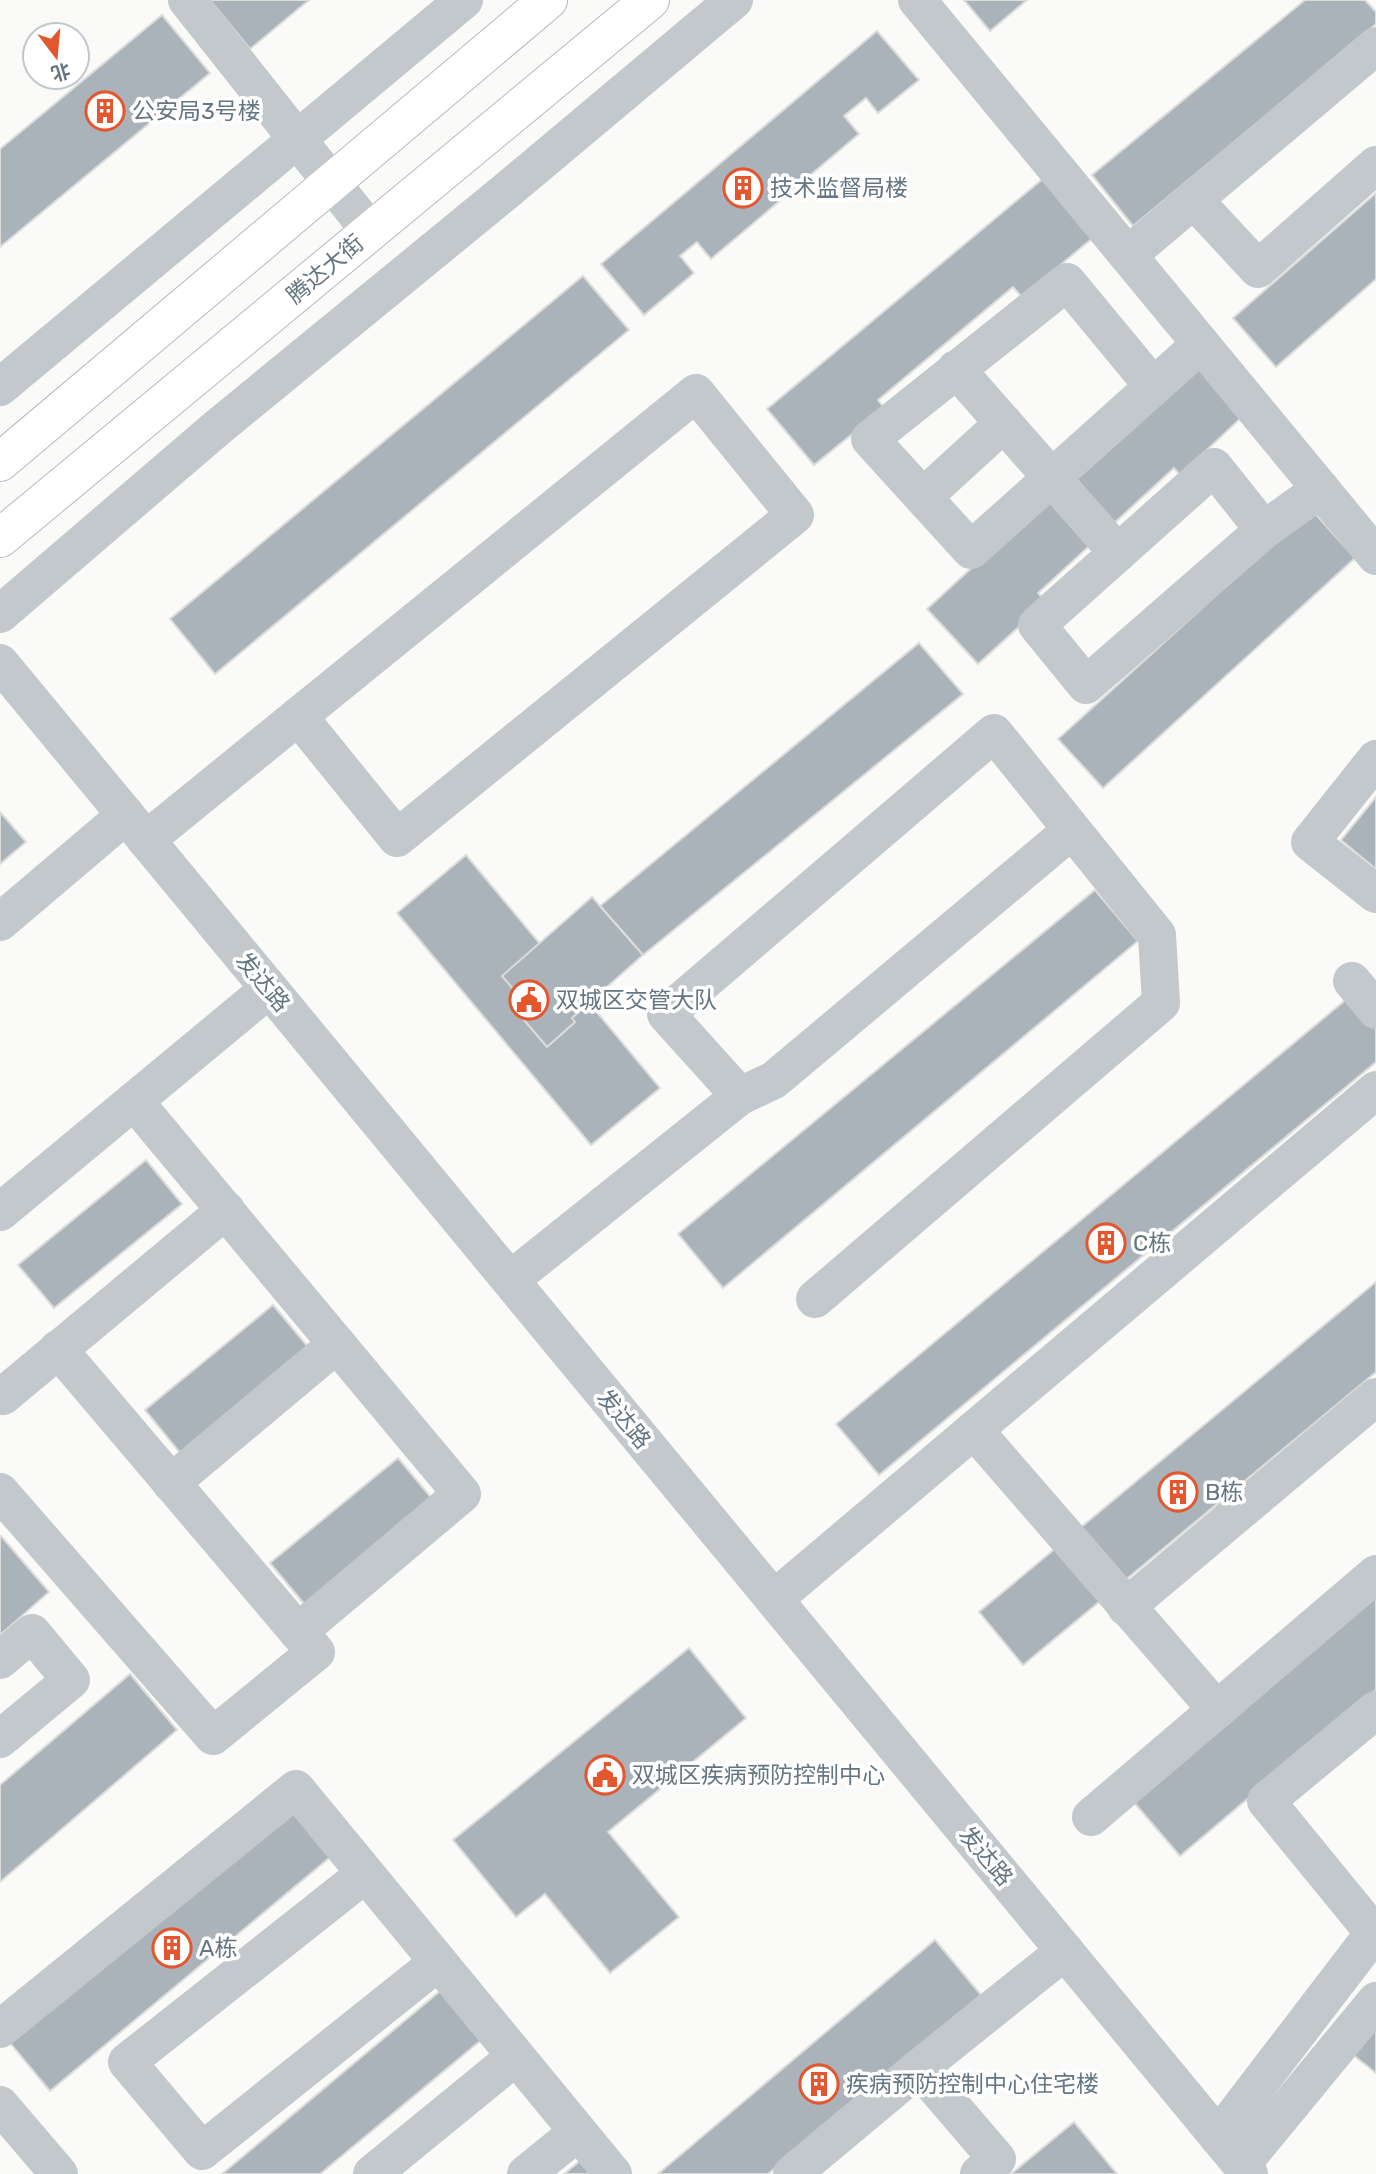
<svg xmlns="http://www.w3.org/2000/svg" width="1376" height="2174" viewBox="0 0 1376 2174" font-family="Rubik,'Noto Sans SC',sans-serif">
<rect width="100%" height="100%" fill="#fafaf8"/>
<g fill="#aab3b9" stroke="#dcdcda" stroke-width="2">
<polygon points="210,0 309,0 250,49"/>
<polygon points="964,0 1027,0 990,31"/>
<polygon points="1305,0 1365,0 1376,12 1376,24 1133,226 1092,175"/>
<polygon points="162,15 210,73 0,247 0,149"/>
<polygon points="877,31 919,80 878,113 866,98 844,116 859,134 711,259 697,242 680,256 694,273 644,315 601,264"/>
<polygon points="1045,177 1095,236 1022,297 1013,287 878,400 884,408 814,465 767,409"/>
<polygon points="1376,193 1376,279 1276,367 1233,318"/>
<polygon points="583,276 629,330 215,674 170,619"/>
<polygon points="1195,362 1244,415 1180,475 1174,468 1038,593 1046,602 978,664 927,609"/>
<polygon points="1311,509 1355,558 1103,788 1058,739"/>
<polygon points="919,643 963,694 643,955 600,906"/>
<polygon points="1376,797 1376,869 1341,840"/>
<polygon points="0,812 26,842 0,864"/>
<polygon points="466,855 660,1088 591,1145 397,913"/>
<polygon points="1095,890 1138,941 723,1288 678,1234"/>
<polygon points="592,897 643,955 572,1018 575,1022 547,1047 524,1020 533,1012 502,976"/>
<polygon points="1354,993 1376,1019 1376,1062 879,1475 836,1424"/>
<polygon points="146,1160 182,1204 54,1308 18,1265"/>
<polygon points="1376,1282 1376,1372 1023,1665 979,1612"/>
<polygon points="273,1305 309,1348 181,1454 145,1410"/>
<polygon points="398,1458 434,1501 306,1606 270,1563"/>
<polygon points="1,1536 49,1592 0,1635 0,1537"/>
<polygon points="1376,1592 1376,1690 1180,1856 1132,1800"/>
<polygon points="689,1648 746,1718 608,1832 679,1917 610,1973 545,1894 516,1917 453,1840"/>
<polygon points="130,1674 177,1730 0,1882 0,1785"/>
<polygon points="295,1805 335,1853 50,2091 10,2043"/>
<polygon points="935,1940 981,1995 768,2174 658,2174"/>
<polygon points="445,1987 486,2036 320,2174 222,2174"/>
<polygon points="1376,2025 1376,2073 1352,2054"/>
<polygon points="1074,2122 1117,2174 1011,2174"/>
<polygon points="580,2161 591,2174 564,2174"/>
</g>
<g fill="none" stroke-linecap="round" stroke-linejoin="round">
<g stroke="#b5babe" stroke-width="40">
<g id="major">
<polyline points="0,462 548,0"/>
<polyline points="0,538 650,0"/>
</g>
</g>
<g stroke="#c3c8cc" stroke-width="38">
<polyline points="187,0 370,231"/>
<polyline points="917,0 1376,556"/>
<polyline points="1194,200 1258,269 1376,165"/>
<polyline points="1128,255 1376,46"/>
<polyline points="956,369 1118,553"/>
<polyline points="1153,386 1067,282 870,439 971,550 1201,344"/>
<polyline points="0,387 464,0"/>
<polyline points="923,497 1004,423"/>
<polyline points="1264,530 1214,467 1037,625 1086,685 1264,530 1321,489"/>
<polyline points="0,614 217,428 505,192 734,0"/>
<polyline points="0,663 1249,2174"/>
<polyline points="1376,759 1310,842 1376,894"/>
<polyline points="146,840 696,393 795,515 397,838 298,716"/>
<polyline points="0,922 126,815"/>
<polyline points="1352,981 1376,1010"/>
<polyline points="740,1096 774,1080 1072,830"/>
<polyline points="0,1212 269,989"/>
<polyline points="510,1280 740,1096 666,1014 994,733 1157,935 1161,1003 815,1299"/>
<polyline points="58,1349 298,1632 462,1494 134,1101"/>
<polyline points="0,1393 3,1396 226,1210"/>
<polyline points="974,1430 1217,1710"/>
<polyline points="171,1483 337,1344"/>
<polyline points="0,1492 213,1736 316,1652 298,1632"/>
<polyline points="774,1599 1376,1090"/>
<polyline points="1126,1607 1376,1397"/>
<polyline points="0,1660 32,1633 71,1680 0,1739"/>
<polyline points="1091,1817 1376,1574"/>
<polyline points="365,1874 127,2062 202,2151 437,1963"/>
<polyline points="0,2029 296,1789 613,2174"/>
<polyline points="919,2068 1065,1951"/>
<polyline points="0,2105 59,2174"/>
<polyline points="1218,2137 1374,1933 1266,1801 1376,1710"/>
<polyline points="1241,2165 1376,2001"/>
<polyline points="372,2174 515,2057"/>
<polyline points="526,2174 578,2132"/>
<polyline points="792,2174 919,2068 997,2159 979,2174"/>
</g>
<use href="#major" stroke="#fff" stroke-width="38"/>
</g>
<defs>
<g id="building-ring" transform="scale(2.0125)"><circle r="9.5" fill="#fff" stroke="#e4572e" stroke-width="1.5"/><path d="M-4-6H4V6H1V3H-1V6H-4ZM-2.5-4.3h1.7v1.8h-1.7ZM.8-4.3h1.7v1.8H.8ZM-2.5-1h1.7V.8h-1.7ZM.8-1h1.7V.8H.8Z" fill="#e4572e"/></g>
<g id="civic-ring" transform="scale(2.0125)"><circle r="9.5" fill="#fff" stroke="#e4572e" stroke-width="1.5"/><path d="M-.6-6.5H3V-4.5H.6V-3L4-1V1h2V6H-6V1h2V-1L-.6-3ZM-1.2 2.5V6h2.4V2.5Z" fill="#e4572e"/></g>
</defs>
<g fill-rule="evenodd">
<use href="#building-ring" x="105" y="111"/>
<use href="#building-ring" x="743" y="188"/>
<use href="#civic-ring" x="529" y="1000"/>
<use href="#building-ring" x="1106" y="1243"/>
<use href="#building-ring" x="1178" y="1492"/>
<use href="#civic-ring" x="605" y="1775"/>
<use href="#building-ring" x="172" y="1948"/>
<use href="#building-ring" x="819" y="2084"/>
</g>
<g text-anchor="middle" stroke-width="7" stroke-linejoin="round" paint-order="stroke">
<g font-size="23" fill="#657683" stroke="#fff" text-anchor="start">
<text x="132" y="119">公安局3号楼</text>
<text x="770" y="196">技术监督局楼</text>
<text x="556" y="1008">双城区交管大队</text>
<text x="1133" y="1251">C栋</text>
<text x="1205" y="1500">B栋</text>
<text x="632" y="1783">双城区疾病预防控制中心</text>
<text x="199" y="1956">A栋</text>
<text x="846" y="2092">疾病预防控制中心住宅楼</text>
</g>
<g font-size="23" fill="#657683" stroke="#fff">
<text transform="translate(325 269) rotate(-40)" y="8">腾达大街</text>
<text transform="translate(263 982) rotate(50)" y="8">发达路</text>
<text transform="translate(624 1419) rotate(50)" y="8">发达路</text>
<text transform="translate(986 1856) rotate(50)" y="8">发达路</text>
</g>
</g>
<g transform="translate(56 56) rotate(164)"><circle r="33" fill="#ffffff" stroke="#c1c8cd" stroke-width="2"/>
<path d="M0-5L12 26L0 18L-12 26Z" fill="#e4572e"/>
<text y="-10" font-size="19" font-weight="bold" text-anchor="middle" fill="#657683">北</text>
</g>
</svg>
